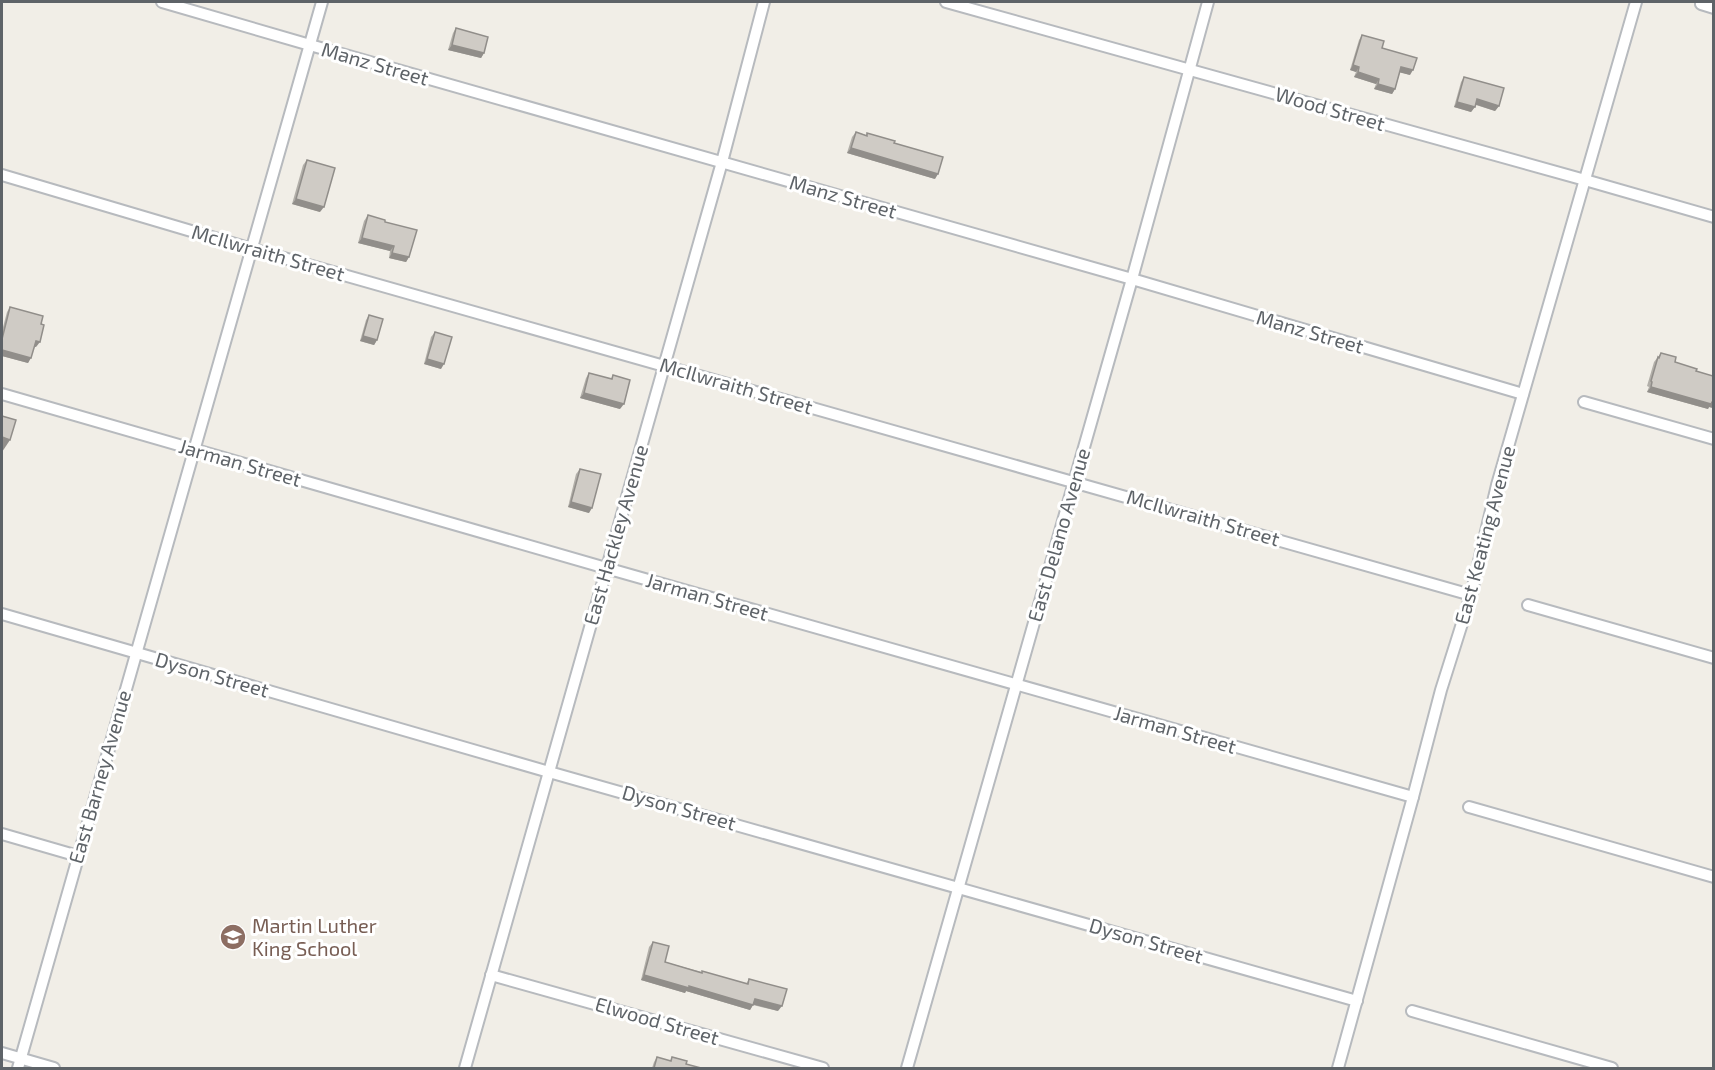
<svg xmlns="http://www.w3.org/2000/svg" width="1715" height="1070" viewBox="0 0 1715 1070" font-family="'Exo 2',sans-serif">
<rect width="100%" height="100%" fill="#f1eee7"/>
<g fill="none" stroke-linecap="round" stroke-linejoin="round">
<g stroke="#b7babe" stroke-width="14">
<g id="street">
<polyline points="162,2 310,45 1132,279 1523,394"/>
<polyline points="946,2 1585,180 1714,217"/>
<polyline points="1701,4 1714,8"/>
<polyline points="2,175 252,249 1471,595"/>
<polyline points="2,394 606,568 1413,797"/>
<polyline points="1584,402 1714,439"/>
<polyline points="1528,605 1714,658"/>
<polyline points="2,614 549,772 1357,1001"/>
<polyline points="1469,807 1714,877"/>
<polyline points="2,834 78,856"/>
<polyline points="491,975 823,1068"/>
<polyline points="1412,1011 1612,1068"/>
<polyline points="2,1053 54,1068"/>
<polyline points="18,1068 322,2"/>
<polyline points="465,1068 722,162 764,2"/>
<polyline points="907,1068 1132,279 1208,2"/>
<polyline points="1338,1068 1413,797 1441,690 1471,595 1497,485 1636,2"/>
</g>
</g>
<use href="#street" stroke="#fff" stroke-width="10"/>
</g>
<g fill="#b2afa9">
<polygon points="456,28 484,53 481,58 448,50 453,33"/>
<polygon points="1362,35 1382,48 1410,75 1400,72 1395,89 1392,94 1374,89 1376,84 1354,77 1356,72 1350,70 1359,40"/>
<polygon points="1464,77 1499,106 1495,111 1476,105 1471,112 1454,107 1461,82"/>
<polygon points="856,132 866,135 867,133 894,143 935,179 847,153 852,137"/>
<polygon points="307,160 320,212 292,204 303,165"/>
<polygon points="368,215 385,222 409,257 406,262 389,258 390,251 358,243 364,221"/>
<polygon points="10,307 36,347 34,347 28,363 2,356 2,331 7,312"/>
<polygon points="369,315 377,340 374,345 360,341 366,320"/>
<polygon points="435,332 441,369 424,364 431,337"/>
<polygon points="1661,353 1675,362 1696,371 1713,376 1713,408 1709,407 1708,409 1647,392 1649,387 1647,386 1654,362"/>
<polygon points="589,373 611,379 613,375 620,409 580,398 586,378"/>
<polygon points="580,469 589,513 568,507 576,474"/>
<polygon points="653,942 665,962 746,984 749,979 778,1011 753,1005 750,1010 686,991 685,993 641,980 649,947"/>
<polygon points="657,1057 670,1061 672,1057 686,1064 701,1068 652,1068 654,1062"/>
</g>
<g fill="#918e8a">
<polygon points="452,45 484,53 481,58 448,50"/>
<polygon points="1353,65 1359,67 1356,72 1350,70"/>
<polygon points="1401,67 1413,70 1410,75 1398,72"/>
<polygon points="1358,72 1379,79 1376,84 1354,77"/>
<polygon points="1378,84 1395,89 1392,94 1374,89"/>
<polygon points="1477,99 1499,106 1495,111 1474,104"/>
<polygon points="1457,102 1475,107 1471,112 1454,107"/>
<polygon points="851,148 938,174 935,179 847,153"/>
<polygon points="296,199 324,207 320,212 292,204"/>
<polygon points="362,238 394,246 390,251 358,243"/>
<polygon points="392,253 409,257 406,262 389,258"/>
<polygon points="363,336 377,340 374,345 360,341"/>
<polygon points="36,341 40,342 36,347 32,346"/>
<polygon points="2,350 31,358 28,363 2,356"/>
<polygon points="427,359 444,364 441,369 424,364"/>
<polygon points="1651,387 1713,402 1713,408 1709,407 1708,409 1647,392"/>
<polygon points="584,393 624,404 620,409 580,398"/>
<polygon points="2,437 10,440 2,452"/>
<polygon points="571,502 592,508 589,513 568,507"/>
<polygon points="644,975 689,986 753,1005 750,1010 686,991 685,993 641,980"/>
<polygon points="755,999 782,1006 778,1011 751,1004"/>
</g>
<g fill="#cfcbc5" stroke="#918e8a" stroke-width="1.5">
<polygon points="456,28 488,37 484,53 452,45"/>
<polygon points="1362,35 1384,41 1382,48 1417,58 1413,70 1401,67 1395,89 1378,84 1379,79 1358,72 1359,67 1353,65"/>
<polygon points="1464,77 1504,88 1499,106 1477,99 1475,107 1457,102"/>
<polygon points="856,132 867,136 867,133 895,141 894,143 943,157 938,174 851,148"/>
<polygon points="307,160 335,168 324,207 296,199"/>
<polygon points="368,215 385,220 385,222 417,230 409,257 392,253 394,246 362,238"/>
<polygon points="10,307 43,316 41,324 44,325 40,342 36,341 31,358 2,350 2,339"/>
<polygon points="369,315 383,319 377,340 363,336"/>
<polygon points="435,332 452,337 444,364 427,359"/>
<polygon points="1661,353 1676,357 1675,362 1697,369 1696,371 1713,376 1713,402 1712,402 1711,404 1651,387 1652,382 1651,381 1658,357 1659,358"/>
<polygon points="589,373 612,379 613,375 630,380 624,404 584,393"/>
<polygon points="2,416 16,420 10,440 2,437"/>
<polygon points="580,469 601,474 592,508 571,502"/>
<polygon points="653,942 669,946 665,962 702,973 702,971 748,984 749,979 787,989 782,1006 755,999 753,1005 689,986 689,988 644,975"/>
<polygon points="657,1057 671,1061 672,1057 687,1061 686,1064 701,1068 654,1068"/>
</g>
<defs>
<g id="school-disc" transform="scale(1.35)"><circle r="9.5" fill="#8d6e63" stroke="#fff"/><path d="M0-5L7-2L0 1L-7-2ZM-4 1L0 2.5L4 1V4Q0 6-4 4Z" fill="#fff"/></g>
</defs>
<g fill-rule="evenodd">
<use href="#school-disc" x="233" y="937"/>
</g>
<g text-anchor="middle" stroke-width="6" stroke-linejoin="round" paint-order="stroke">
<g font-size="20" fill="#5e6368" stroke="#fff">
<text transform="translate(375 64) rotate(16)" y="7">Manz Street</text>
<text transform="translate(1330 109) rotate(16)" y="7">Wood Street</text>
<text transform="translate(843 197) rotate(16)" y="7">Manz Street</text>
<text transform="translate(268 253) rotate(16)" y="7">McIlwraith Street</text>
<text transform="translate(1310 332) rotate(16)" y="7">Manz Street</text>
<text transform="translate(736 386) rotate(16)" y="7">McIlwraith Street</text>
<text transform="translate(240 463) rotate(16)" y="7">Jarman Street</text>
<text transform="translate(1203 518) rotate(16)" y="7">McIlwraith Street</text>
<text transform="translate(616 535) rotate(-74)" y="7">East Hackley Avenue</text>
<text transform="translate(1059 535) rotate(-74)" y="7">East Delano Avenue</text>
<text transform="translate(1485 535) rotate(-75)" y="7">East Keating Avenue</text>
<text transform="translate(707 597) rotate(16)" y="7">Jarman Street</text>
<text transform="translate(212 675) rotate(16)" y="7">Dyson Street</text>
<text transform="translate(1175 730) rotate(16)" y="7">Jarman Street</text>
<text transform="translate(100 777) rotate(-74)" y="7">East Barney Avenue</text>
<text transform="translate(679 808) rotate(16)" y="7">Dyson Street</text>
<text transform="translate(1146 941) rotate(16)" y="7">Dyson Street</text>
<text transform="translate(657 1021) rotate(16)" y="7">Elwood Street</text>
</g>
<g font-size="20" fill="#785e54" stroke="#fff" text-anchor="start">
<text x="252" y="933">Martin Luther<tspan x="252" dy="23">King School</tspan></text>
</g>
</g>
<rect width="1715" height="1070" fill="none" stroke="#5e6368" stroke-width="6"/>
</svg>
